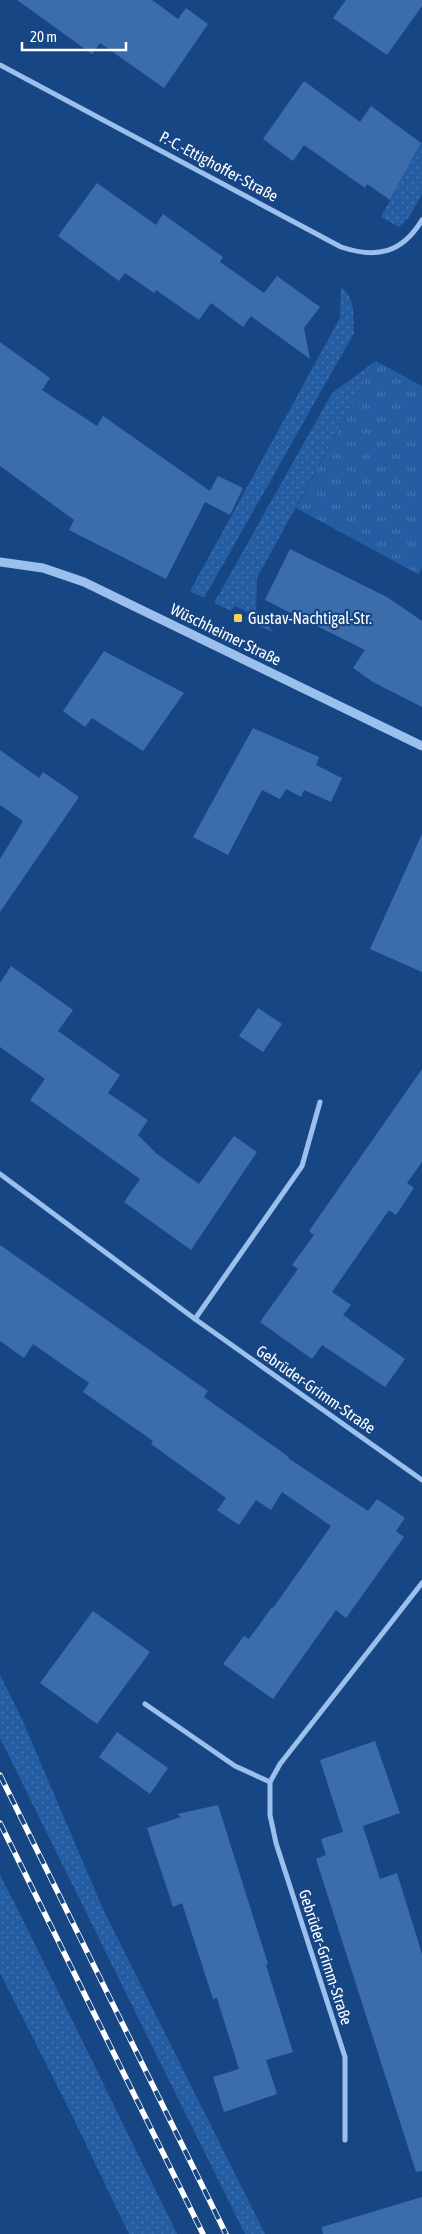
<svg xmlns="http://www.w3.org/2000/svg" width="422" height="2234" viewBox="0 0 422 2234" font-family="'Asap Condensed',sans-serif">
<defs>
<pattern id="grass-dots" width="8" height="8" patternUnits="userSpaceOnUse" patternTransform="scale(1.25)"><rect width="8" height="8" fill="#255da3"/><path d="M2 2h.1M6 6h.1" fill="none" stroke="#4675b1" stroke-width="1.8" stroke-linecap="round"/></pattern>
<pattern id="park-tufts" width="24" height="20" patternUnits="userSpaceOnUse" patternTransform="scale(1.25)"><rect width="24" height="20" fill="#255da3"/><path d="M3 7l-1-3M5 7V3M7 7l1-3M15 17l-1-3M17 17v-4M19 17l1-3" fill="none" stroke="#4675b1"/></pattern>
</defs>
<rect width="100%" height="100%" fill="#174685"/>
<g fill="url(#grass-dots)">
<polygon points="422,142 422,194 409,217 399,227 381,217"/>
<path d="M341 287C356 299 353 316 354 333L204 598 190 591 340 318Z"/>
<polygon points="376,361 257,578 256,610 274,633 247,620 249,613 235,606 231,611 214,603 332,393"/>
<polygon points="0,1675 21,1717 103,1909 265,2234 245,2234 0,1738"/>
<polygon points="0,1875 19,1912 177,2234 129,2234 70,2111 0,1973"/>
</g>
<polygon fill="url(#park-tufts)" points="376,361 422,386 422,568 418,574 296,508"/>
<g fill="#3b6dad">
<polygon points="17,0 152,0 178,19 186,8 208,24 164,88 100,43 92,54"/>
<polygon points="346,0 422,0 422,6 387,55 333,18"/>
<polygon points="304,81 360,122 371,106 421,143 390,200 367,184 365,188 304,145 293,161 263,139"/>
<polygon points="97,183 156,225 163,214 223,257 220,262 264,293 277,276 320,307 304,328 310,359 251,316 243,327 211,303 199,320 156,290 154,293 125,273 119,281 58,236"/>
<polygon points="0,342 50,378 42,390 97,426 103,416 210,491 218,476 243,488 230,515 205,502 166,579 69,530 74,520 0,466"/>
<polygon points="290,549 387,597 422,621 422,707 373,682 353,668 365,650 265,600"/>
<polygon points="104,651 184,693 143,751 92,718 85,727 63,711"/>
<polygon points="253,728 319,757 316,765 342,778 331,802 304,790 301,797 286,789 280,799 262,790 228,855 193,837"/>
<polygon points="0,750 39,778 43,772 79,797 0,912 0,859 23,821 0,805"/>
<polygon points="422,834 422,972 370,949"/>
<polygon points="11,966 73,1010 58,1031 120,1075 108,1093 148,1120 138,1135 157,1154 199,1184 234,1136 257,1152 191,1250 124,1202 140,1179 30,1100 45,1079 0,1047 0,983"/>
<polygon points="258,1008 282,1024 263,1052 239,1036"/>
<polygon points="422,1069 422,1162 407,1183 414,1188 396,1215 389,1210 332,1292 351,1305 343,1315 405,1359 385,1387 322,1345 312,1359 260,1322 298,1269 292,1265 314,1235 309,1231"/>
<polygon points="0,1245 208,1391 204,1397 289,1457 288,1458 368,1511 377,1499 405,1518 396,1531 404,1537 346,1618 336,1610 273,1699 223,1664 244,1636 249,1639 272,1607 273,1608 331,1526 282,1492 271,1510 256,1500 239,1525 217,1510 226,1498 151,1444 153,1441 83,1392 89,1383 33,1344 24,1358 0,1341"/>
<polygon points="93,1611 150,1652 97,1724 40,1683"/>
<polygon points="117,1732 168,1768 150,1794 99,1757"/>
<polygon points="375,1741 400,1813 363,1826 380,1879 397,1873 422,1954 422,2171 416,2172 316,1859 326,1855 321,1839 343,1832 320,1760"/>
<polygon points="218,1805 268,1964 266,1965 293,2052 266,2060 277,2094 224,2112 213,2077 239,2069 217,1998 213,1999 182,1903 173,1907 147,1828 181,1817 177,1814"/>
<polygon points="422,2197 422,2234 323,2234 322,2227"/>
</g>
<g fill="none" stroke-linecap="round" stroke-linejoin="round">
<g stroke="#9cc0ed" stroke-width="5">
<path d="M0 65 341 247C377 259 402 253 422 220"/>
<polyline points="0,1174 195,1319 422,1480"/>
<polyline points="195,1319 302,1166 320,1102"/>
<polyline points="145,1704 235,1766 270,1782"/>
<polyline points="345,2140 345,2057 276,1843 270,1815 270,1782 280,1764 422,1583"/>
</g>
<polyline stroke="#9cc0ed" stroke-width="9" points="0,562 43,568 84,582 422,746"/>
<g stroke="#fff" stroke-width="5.5">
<g id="rail">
<polyline points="0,1775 226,2234"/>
<polyline points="0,1823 203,2234"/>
</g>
</g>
<use href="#rail" stroke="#174685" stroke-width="4" stroke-dasharray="11" stroke-linecap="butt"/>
</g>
<rect fill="#ffd058" stroke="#174685" stroke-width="2" x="233" y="613" width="10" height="10" rx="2.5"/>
<g text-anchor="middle" stroke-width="4.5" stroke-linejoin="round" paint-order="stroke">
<g font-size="16" fill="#fff" stroke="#174685">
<text transform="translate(219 166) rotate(28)" y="6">P.-C.-Ettighoffer-Straße</text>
<text transform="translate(226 634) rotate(26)" y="6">Wüschheimer Straße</text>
<text transform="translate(316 1389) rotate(35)" y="6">Gebrüder-Grimm-Straße</text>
<text transform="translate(326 1957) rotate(72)" y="6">Gebrüder-Grimm-Straße</text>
</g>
<g font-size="16" fill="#fff" stroke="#174685" text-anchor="start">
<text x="248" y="624">Gustav-Nachtigal-Str.</text>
</g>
</g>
<path d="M22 42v8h104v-8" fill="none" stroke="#ffffff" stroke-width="2.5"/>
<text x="30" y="42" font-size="15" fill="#ffffff" stroke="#174685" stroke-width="4" paint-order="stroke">20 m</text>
</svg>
